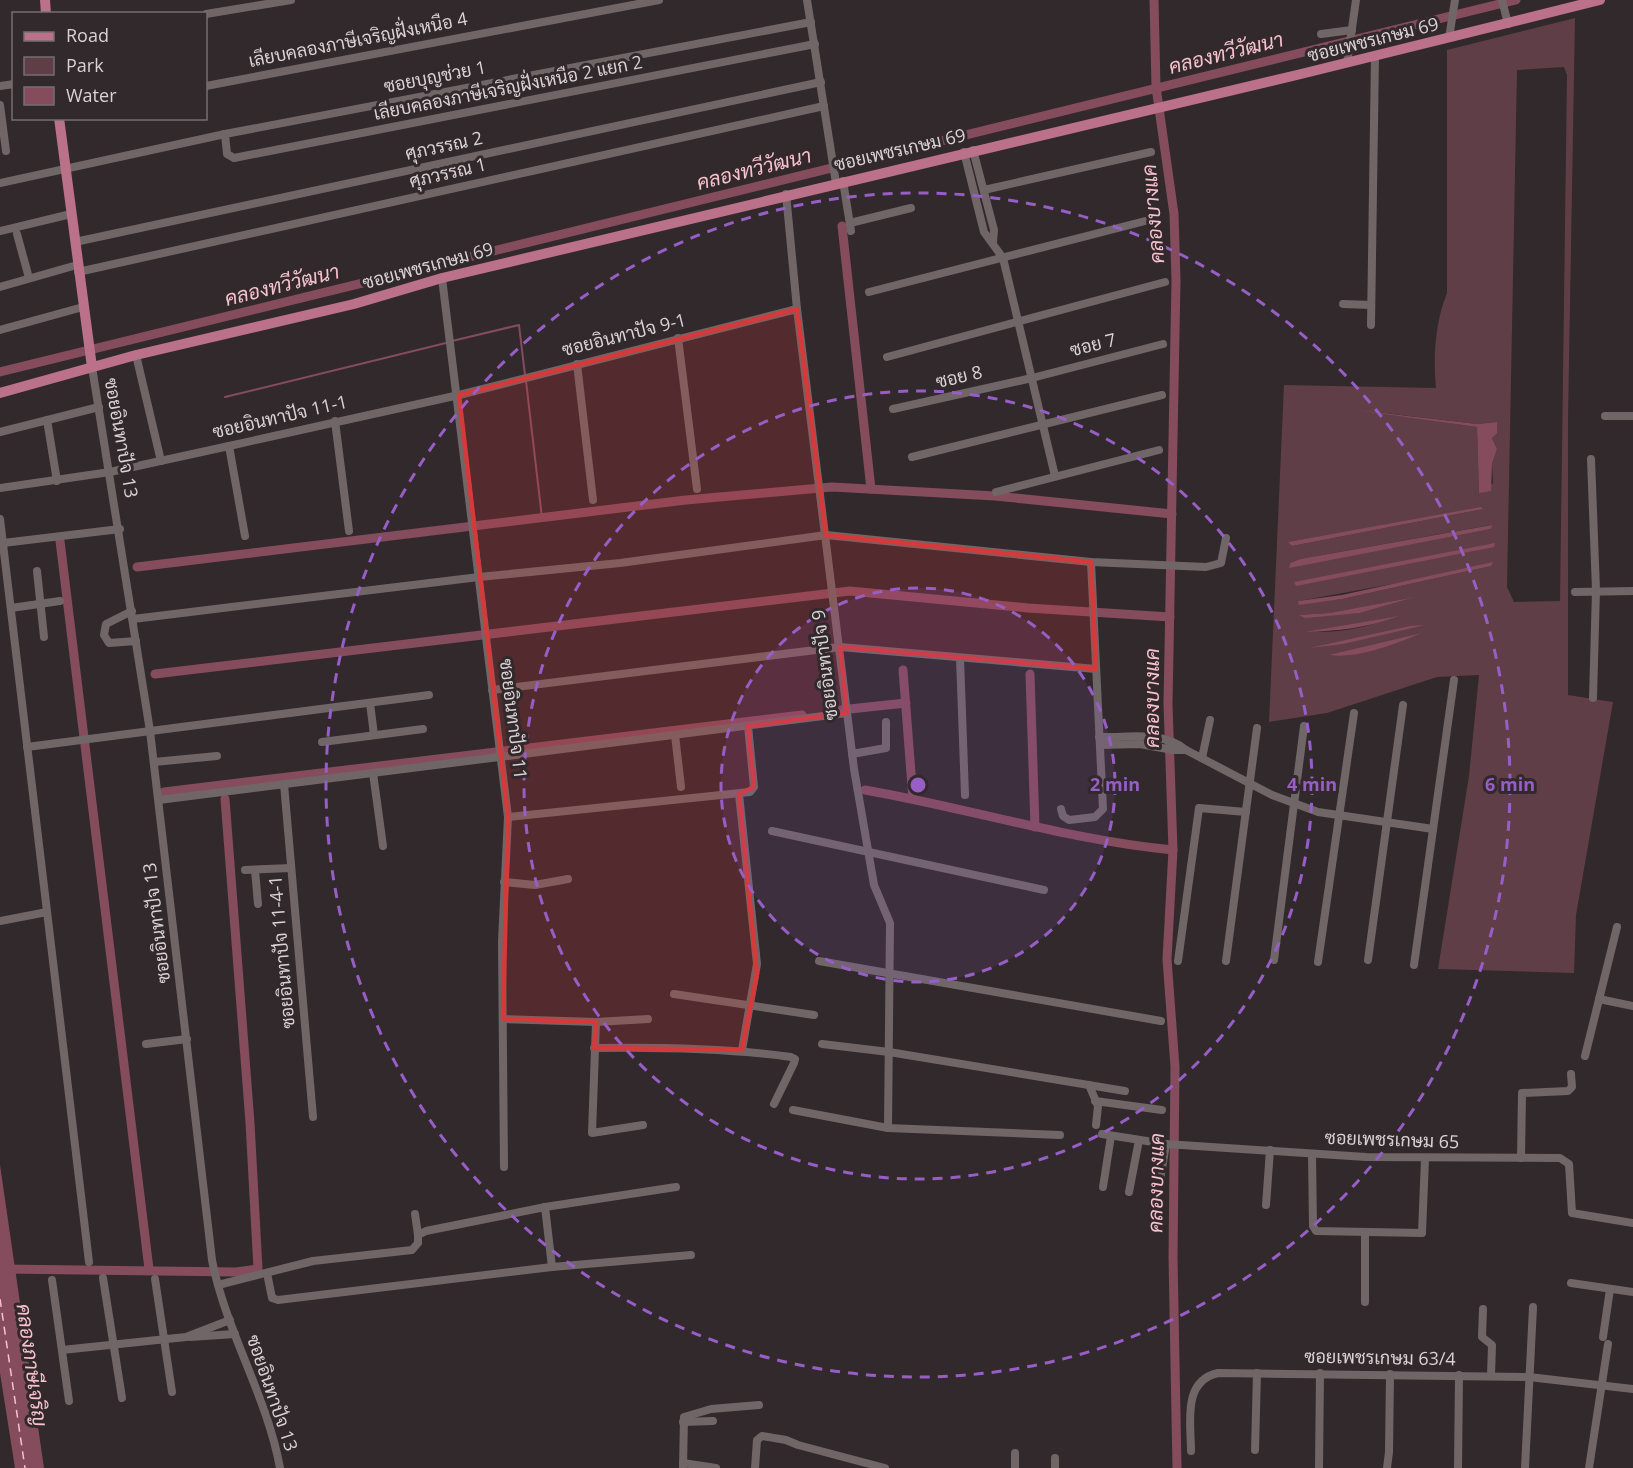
<svg xmlns="http://www.w3.org/2000/svg" width="1633" height="1468" viewBox="0 0 1633 1468" font-family="'Open Sans',Sarabun,sans-serif">
<rect width="100%" height="100%" fill="#32292c"/>
<path fill="#5f3e47" fill-rule="evenodd" d="M1575 18 1568 419V695L1613 702 1576 915 1574 973 1438 969 1469 776 1479 675 1437 677 1327 713 1269 722 1284 385 1436 388C1433 357 1435 322 1447 293V50ZM1564 67 1567 75 1560 601 1514 602 1507 587 1517 70ZM1376 412 1477 424 1497 422 1492 438 1497 449 1492 464 1493 483 1479 493 1477 427ZM1483 509 1292 546 1289 542 1306 539ZM1491 525V529L1289 567 1290 563 1300 559ZM1491 566 1342 599 1299 604V601ZM1411 598 1360 613 1300 615 1329 613ZM1395 617C1368 627 1339 634 1311 631Z"/>
<g fill="#854c5e">
<polygon points="1356,410 1477,424 1497,422 1497,433 1492,438 1497,449 1492,464 1491,491 1479,493 1477,427"/>
<polygon points="1481,507 1483,509 1292,546 1288,542"/>
<polygon points="1492,525 1491,529 1289,568 1290,563 1300,559"/>
<polygon points="1495,543 1494,547 1296,586 1294,582"/>
<polygon points="1493,562 1491,566 1342,599 1299,605 1298,601 1342,595"/>
<polygon points="1415,597 1360,613 1305,618 1299,615 1329,613"/>
<path d="M1399 616C1367 628 1338 631 1304 632Z"/>
<polygon points="1425,625 1343,644 1309,648 1410,626"/>
<path d="M1422 633C1395 644 1358 659 1329 655Z"/>
<polygon points="0,1165 44,1468 15,1468 0,1373"/>
</g>
<g fill="none" stroke-linecap="round" stroke-linejoin="round">
<g stroke="#854c5e" stroke-width="2">
<polyline points="452,341 519,325 525,375"/>
<polyline points="526,381 542,518"/>
<polyline points="225,397 446,343"/>
</g>
<g stroke="#854c5e" stroke-width="9">
<polyline points="1154,0 1156,87 1174,214 1176,280 1168,704 1173,850 1167,959 1175,1067 1173,1257 1177,1468"/>
<polyline points="842,226 871,489"/>
<polyline points="0,372 1516,0"/>
<polyline points="60,541 149,1269"/>
<polyline points="137,567 686,500 832,487 995,496 1172,514"/>
<polyline points="903,670 913,799"/>
<polyline points="155,674 850,591 1028,608 1170,617"/>
<polyline points="1030,674 1035,827"/>
<polyline points="840,710 906,703"/>
<path d="M865 790C968 808 1068 840 1173 850"/>
<polyline points="164,792 802,715"/>
<polyline points="3,1269 236,1272 258,1269 250,1123 225,799"/>
</g>
<polyline stroke="#f8c1d0" stroke-width="1.5" stroke-dasharray="8 6" stroke-linecap="butt" points="0,1299 25,1468"/>
<g stroke="#706668" stroke-width="8">
<polyline points="807,0 836,183"/>
<polyline points="1502,0 1508,24"/>
<polyline points="206,14 291,0"/>
<polyline points="1321,34 1352,30"/>
<polyline points="1449,38 1455,0"/>
<polyline points="1347,63 1356,0"/>
<polyline points="0,86 14,84"/>
<polyline points="206,86 659,0"/>
<polyline points="0,105 6,151"/>
<polyline points="225,134 227,154 234,158 815,44"/>
<polyline points="973,150 994,230 993,242"/>
<polyline points="964,152 984,232 1003,258 1055,476"/>
<polyline points="843,181 851,231"/>
<polyline points="0,183 225,134 811,22"/>
<polyline points="984,190 1151,152"/>
<polyline points="786,194 797,309 854,769 874,885 890,923 888,1128"/>
<polyline points="850,223 911,208"/>
<polyline points="0,231 71,214"/>
<polyline points="17,234 29,278"/>
<polyline points="75,242 821,82"/>
<polyline points="78,272 824,106"/>
<polyline points="442,278 508,817 502,941 504,1167"/>
<polyline points="0,287 77,265"/>
<polyline points="869,292 1153,219"/>
<polyline points="1343,304 1371,305"/>
<polyline points="1371,325 1375,56"/>
<polyline points="0,330 83,307"/>
<polyline points="678,338 697,489"/>
<polyline points="136,355 161,461"/>
<polyline points="887,357 1165,282"/>
<polyline points="577,364 593,500"/>
<path d="M92 367 150 731 212 1260C226 1332 267 1396 280 1468"/>
<polyline points="893,409 1032,378 1163,344"/>
<polyline points="1605,416 1633,416"/>
<polyline points="47,420 57,481"/>
<polyline points="335,421 349,531"/>
<polyline points="0,432 99,407"/>
<polyline points="229,446 245,536"/>
<polyline points="912,457 1162,395"/>
<polyline points="1591,459 1596,590 1593,698"/>
<polyline points="0,488 110,472 229,446 459,395 797,309"/>
<polyline points="996,492 1159,450"/>
<polyline points="0,519 89,1262"/>
<polyline points="3,543 120,529"/>
<polyline points="37,571 44,637"/>
<polyline points="1575,592 1633,591"/>
<polyline points="11,608 60,601"/>
<polyline points="132,611 106,624 104,635 109,643 136,641"/>
<polyline points="133,619 479,577 620,563 826,535 1091,562 1206,567 1221,563 1226,538"/>
<polyline points="960,658 965,795"/>
<polyline points="492,690 840,647 1096,669"/>
<polyline points="370,703 374,735"/>
<polyline points="675,735 681,787"/>
<path d="M1099 737C1129 738 1161 730 1186 750L1272 795 1318 812 1433 829"/>
<polyline points="322,742 423,729"/>
<polyline points="1100,745 1140,744 1173,750 1186,750"/>
<polyline points="27,747 429,695"/>
<polyline points="852,754 886,748 886,722"/>
<polyline points="1202,758 1210,720"/>
<polyline points="154,762 217,756"/>
<polyline points="373,773 383,846"/>
<polyline points="284,784 313,1117"/>
<polyline points="739,794 757,964 742,1050"/>
<polyline points="159,800 847,713"/>
<polyline points="1061,809 1063,816 1069,820 1095,817 1103,809 1091,562"/>
<polyline points="508,817 750,792 754,787 748,726"/>
<polyline points="772,831 1044,890"/>
<polyline points="245,870 291,868"/>
<polyline points="255,870 258,904"/>
<polyline points="504,882 535,885 568,879"/>
<polyline points="0,921 47,912"/>
<polyline points="1274,960 1304,726"/>
<polyline points="1368,960 1403,705"/>
<polyline points="819,961 1161,1021"/>
<polyline points="1178,961 1199,808 1246,812"/>
<polyline points="1226,961 1257,728"/>
<polyline points="1318,962 1354,713"/>
<polyline points="1414,965 1454,680"/>
<polyline points="674,994 814,1015"/>
<polyline points="1599,999 1633,1006"/>
<polyline points="503,1019 596,1022 648,1019"/>
<polyline points="596,1022 592,1133 643,1125"/>
<polyline points="146,1044 187,1039"/>
<polyline points="822,1044 889,1052 1125,1091"/>
<path d="M594 1048C661 1047 726 1048 791 1057L795 1059 794 1063 774 1104"/>
<polyline points="1585,1056 1617,927"/>
<polyline points="1089,1085 1098,1106 1096,1125"/>
<polyline points="1095,1101 1162,1110"/>
<polyline points="793,1110 888,1128 1060,1135"/>
<polyline points="1102,1134 1166,1144 1366,1157 1560,1158 1569,1164 1572,1213 1633,1223"/>
<polyline points="1312,1154 1313,1226 1316,1231 1422,1233 1425,1159"/>
<polyline points="1521,1158 1522,1093 1568,1091 1572,1087 1571,1074"/>
<polyline points="1103,1187 1111,1136"/>
<polyline points="1129,1192 1139,1140"/>
<polyline points="1157,1198 1166,1144"/>
<polyline points="1266,1205 1270,1150"/>
<polyline points="415,1214 418,1235"/>
<polyline points="552,1267 691,1255"/>
<polyline points="267,1273 272,1298 278,1300 552,1267 545,1207"/>
<polyline points="103,1278 122,1398"/>
<polyline points="155,1279 172,1392"/>
<polyline points="52,1280 69,1401"/>
<polyline points="1571,1283 1633,1292"/>
<polyline points="218,1285 313,1261 412,1250 418,1243 418,1235 426,1231 545,1207 676,1187"/>
<polyline points="1365,1302 1365,1233"/>
<polyline points="1483,1309 1482,1337 1492,1345 1491,1376"/>
<polyline points="190,1337 235,1334"/>
<polyline points="1603,1337 1610,1289"/>
<polyline points="62,1350 186,1337 230,1320"/>
<polyline points="683,1422 713,1421"/>
<polyline points="1255,1450 1257,1373"/>
<path d="M1191 1451C1191 1423 1182 1381 1218 1373L1529 1377 1633 1389"/>
<polyline points="683,1463 716,1468"/>
<polyline points="683,1468 684,1417 711,1409 759,1405"/>
<polyline points="755,1468 757,1440 762,1436 786,1440 798,1445 885,1468"/>
<polyline points="1015,1468 1015,1453"/>
<polyline points="1055,1468 1055,1458"/>
<polyline points="1319,1468 1320,1373"/>
<polyline points="1387,1468 1389,1452 1390,1374"/>
<polyline points="1458,1468 1459,1375"/>
<polyline points="1525,1468 1533,1307"/>
<polyline points="1589,1468 1608,1344"/>
</g>
<g stroke="#ba7189" stroke-width="10">
<polyline points="45,0 46,14"/>
<polyline points="59,118 92,367"/>
<polyline points="0,393 136,355 354,304 442,278 1301,74 1600,0"/>
</g>
</g>
<path fill="#d63939" fill-opacity="0.2" stroke="#d63939" stroke-width="4.5" stroke-linejoin="round" d="M797 309 826 535 1091 562 1096 669 840 647 847 713 748 726 754 787 739 794 757 974 742 1050 594 1048 596 1022 503 1019 508 817 459 395Z"/>
<circle cx="918" cy="785" r="197" fill="#975ec6" fill-opacity=".12"/>
<g fill="none" stroke="#975ec6" stroke-width="3" stroke-dasharray="10 8">
<circle cx="918" cy="785" r="197"/>
<circle cx="918" cy="785" r="394"/>
<circle cx="918" cy="785" r="592"/>
</g>
<g text-anchor="middle" stroke-width="6" stroke-linejoin="round" paint-order="stroke">
<g font-size="18" fill="#d9d3d5" stroke="#32292c">
<text transform="translate(358 40) rotate(-11)" y="6">เลียบคลองภาษีเจริญฝั่งเหนือ 4</text>
<text transform="translate(1373 40) rotate(-14)" y="6">ซอยเพชรเกษม 69</text>
<text transform="translate(435 77) rotate(-11)" y="6">ซอยบุญช่วย 1</text>
<text transform="translate(508 88) rotate(-11)" y="6">เลียบคลองภาษีเจริญฝั่งเหนือ 2 แยก 2</text>
<text transform="translate(444 146) rotate(-12)" y="6">ศุภวรรณ 2</text>
<text transform="translate(900 150) rotate(-13)" y="6">ซอยเพชรเกษม 69</text>
<text transform="translate(448 173) rotate(-13)" y="6">ศุภวรรณ 1</text>
<text transform="translate(428 266) rotate(-15)" y="6">ซอยเพชรเกษม 69</text>
<text transform="translate(624 335) rotate(-14)" y="6">ซอยอินทาปัจ 9-1</text>
<text transform="translate(1093 345) rotate(-14)" y="6">ซอย 7</text>
<text transform="translate(959 377) rotate(-13)" y="6">ซอย 8</text>
<text transform="translate(280 417) rotate(-13)" y="6">ซอยอินทาปัจ 11-1</text>
<text transform="translate(121 438) rotate(80)" y="6">ซอยอินทาปัจ 13</text>
<text transform="translate(825 665) rotate(-97)" y="6">ซอยอินทาปัจ 9</text>
<text transform="translate(513 719) rotate(83)" y="6">ซอยอินทาปัจ 11</text>
<text transform="translate(157 923) rotate(-97)" y="6">ซอยอินทาปัจ 13</text>
<text transform="translate(282 952) rotate(-95)" y="6">ซอยอินทาปัจ 11-4-1</text>
<text transform="translate(1392 1140) rotate(2)" y="6">ซอยเพชรเกษม 65</text>
<text transform="translate(1380 1358) rotate(1)" y="6">ซอยเพชรเกษม 63/4</text>
<text transform="translate(272 1393) rotate(71)" y="6">ซอยอินทาปัจ 13</text>
</g>
<g font-size="20" font-style="italic" fill="#f8c1d0" stroke="#32292c">
<text transform="translate(1226 53) rotate(-14)" y="7">คลองทวีวัฒนา</text>
<text transform="translate(754 169) rotate(-14)" y="7">คลองทวีวัฒนา</text>
<text transform="translate(1153 214) rotate(-95)" y="7">คลองบางแค</text>
<text transform="translate(282 285) rotate(-14)" y="7">คลองทวีวัฒนา</text>
<text transform="translate(1152 698) rotate(-90)" y="7">คลองบางแค</text>
<text transform="translate(1156 1183) rotate(-89)" y="7">คลองบางแค</text>
<text transform="translate(32 1365) rotate(82)" y="7">คลองภาษีเจริญ</text>
</g>
</g>
<circle cx="918" cy="785" r="9" fill="#975ec6" stroke="#32292c" stroke-width="3"/>
<g font-size="18" text-anchor="middle" font-weight="bold" fill="#975ec6" stroke="#32292c" stroke-width="6" stroke-linejoin="round" paint-order="stroke">
<text x="1115" y="791">2 min</text>
<text x="1312" y="791">4 min</text>
<text x="1510" y="791">6 min</text>
</g>
<rect x="12" y="12" width="195" height="108" fill="#32292c" stroke="#756d70" stroke-width="1.5"/>
<rect x="24" y="32" width="30" height="9" fill="#ba7189" stroke="#756d70" stroke-width="1.5"/>
<text x="66" y="42" font-size="18" fill="#d9d3d5">Road</text>
<rect x="24" y="57" width="30" height="18" fill="#5f3e47" stroke="#756d70" stroke-width="1.5"/>
<text x="66" y="72" font-size="18" fill="#d9d3d5">Park</text>
<rect x="24" y="87" width="30" height="18" fill="#854c5e" stroke="#756d70" stroke-width="1.5"/>
<text x="66" y="102" font-size="18" fill="#d9d3d5">Water</text>
</svg>
